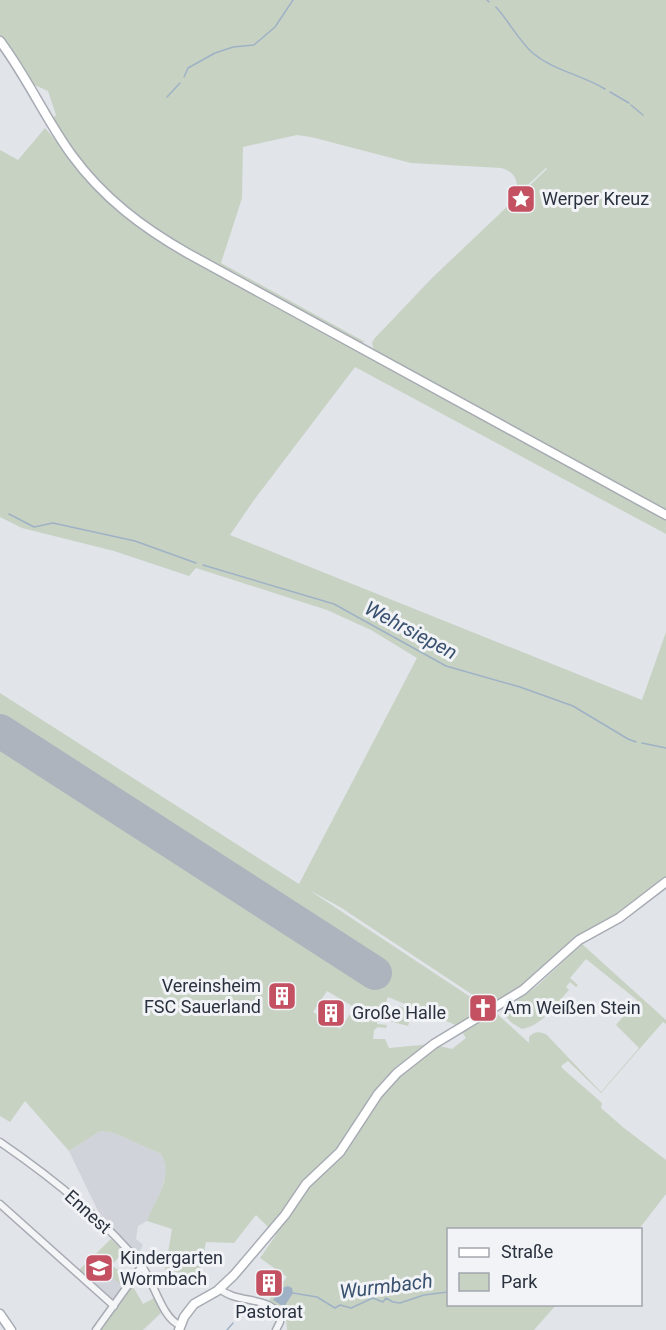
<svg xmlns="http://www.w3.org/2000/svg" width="666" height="1330" viewBox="0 0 666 1330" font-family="Roboto,sans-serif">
<rect width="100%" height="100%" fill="#e1e4e9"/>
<g fill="#d0d3da">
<polygon points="100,1131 114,1133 161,1154 166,1161 167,1171 161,1190 147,1221 138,1226 136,1239 143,1245 137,1258 98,1211 69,1151"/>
<polygon points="111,1239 124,1252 111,1265 132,1280 114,1302 90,1283"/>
</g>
<g fill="#c7d2c3" fill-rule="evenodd">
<path d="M0 0H666V512L374 351 372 343 374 339 433 277 547 169 546 168 518 194C517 180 516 172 501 168L411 163 311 137 297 135 243 147 242 198 221 263 365 342 357 343 178 245 117 201 80 161 52 119 56 115 48 91 32 84 0 36Z"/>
<path d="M45 128 103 196 141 228 666 518V534L355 367 254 500 230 535 642 700 666 632V880L527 985 491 1007 340 907 309 890 487 1008 458 1026 388 997 381 1016 390 1019 394 1010H397L399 1006 415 1012 412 1014 408 1026 378 1018 377 1024 387 1025 386 1028 378 1027 374 1030 373 1039H385L389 1048 431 1044 452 1049 466 1038 462 1032 495 1012 529 1043V1037C534 1031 540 1031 547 1035L601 1092 639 1048 616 1025 637 1000 586 959 570 978 578 985 576 987 570 982 566 987 569 990C556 1004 542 1026 522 1029L512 1023 501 1012 537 986 582 944 666 1020V1024L663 1022 601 1093 568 1061 561 1066 562 1068 602 1103 601 1108 624 1128 666 1160V1194L639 1229 448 1230V1304L556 1305 534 1330H287L286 1316 274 1308 269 1300 287 1277 260 1258 276 1235 256 1215 234 1243 206 1242 199 1276 165 1270 172 1229 147 1221C154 1201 175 1175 161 1154L114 1133 100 1131 69 1151 25 1101 10 1122 0 1116V693L299 884 417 658 371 630 327 610 196 568 189 576 114 551 22 528 0 517V150L18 160ZM327 991 364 1013 363 1015 366 1018 363 1023 352 1017 353 1015 350 1014 340 1029 313 1012Z"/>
<polygon points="111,1239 124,1252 111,1265 132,1280 126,1288 103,1271 95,1280 89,1281 78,1271"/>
<polygon points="132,1285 143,1304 154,1298 161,1313 143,1330 99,1330"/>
</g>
<polygon fill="#9fb2c5" points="288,1286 292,1288 293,1293 284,1307 273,1300 282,1288"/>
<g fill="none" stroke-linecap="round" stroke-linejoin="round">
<g stroke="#9fb2c5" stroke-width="1.5">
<polyline points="487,0 489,2"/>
<path d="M496 7C508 20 521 44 534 54 555 71 582 75 605 89"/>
<polyline points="184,77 188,68 215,53 233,47 254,45 275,27 293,0"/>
<polyline points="610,92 629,103"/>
<polyline points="167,97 180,83"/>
<polyline points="631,105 643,115"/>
<polyline points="9,514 34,527 53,523 135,541 196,563"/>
<polyline points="203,565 334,604 446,666 520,687 573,706 628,739 636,742"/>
<polyline points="642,743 666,748"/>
<polyline points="293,1293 317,1297 335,1308 340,1305 351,1308 373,1298 383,1302 386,1298 393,1302 400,1303 424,1295 448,1292"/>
<polyline points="227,1330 233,1323"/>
</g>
<polyline stroke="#aeb4bd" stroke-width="34" points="0,731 375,973"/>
<g stroke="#a7abb3" stroke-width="9">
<g id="street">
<path d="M0 1142C51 1177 102 1217 141 1265 154 1281 162 1319 180 1325"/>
<polyline points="0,1204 114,1306"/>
<path d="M220 1289C237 1304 266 1295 280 1315V1322L276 1330"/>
<polyline points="96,1330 142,1266"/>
</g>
</g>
<g stroke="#a7abb3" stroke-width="11">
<g id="secondary">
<path d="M0 41C27 77 45 118 71 154 103 198 143 228 189 254L666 515"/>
<polyline points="0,1314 11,1330"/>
<polyline points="179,1330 184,1317 194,1304 217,1291 234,1275 285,1215 306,1184 340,1152 378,1094 397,1073 434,1044 523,990 579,940 619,918 666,882"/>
</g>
</g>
<use href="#street" stroke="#f4f5f7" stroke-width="6"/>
<use href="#secondary" stroke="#fff" stroke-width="8"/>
</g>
<defs>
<g id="sight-square" transform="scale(1.5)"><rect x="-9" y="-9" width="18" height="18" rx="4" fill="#c35162" stroke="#f1f3f6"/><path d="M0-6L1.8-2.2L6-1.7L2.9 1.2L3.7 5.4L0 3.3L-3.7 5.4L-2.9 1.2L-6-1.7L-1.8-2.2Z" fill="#fff"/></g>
<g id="building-square" transform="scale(1.5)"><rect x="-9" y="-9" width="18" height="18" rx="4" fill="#c35162" stroke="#f1f3f6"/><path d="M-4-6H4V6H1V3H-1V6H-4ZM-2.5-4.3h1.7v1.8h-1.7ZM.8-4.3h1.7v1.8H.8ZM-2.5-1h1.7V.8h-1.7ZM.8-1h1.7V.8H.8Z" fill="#fff"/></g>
<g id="church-square" transform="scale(1.5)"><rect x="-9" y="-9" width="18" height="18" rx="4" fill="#c35162" stroke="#f1f3f6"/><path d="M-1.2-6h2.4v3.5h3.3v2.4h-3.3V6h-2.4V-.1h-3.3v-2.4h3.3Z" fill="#fff"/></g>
<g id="school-square" transform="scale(1.5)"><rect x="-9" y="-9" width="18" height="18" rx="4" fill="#c35162" stroke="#f1f3f6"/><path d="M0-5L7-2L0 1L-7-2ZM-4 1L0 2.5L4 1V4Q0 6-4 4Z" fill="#fff"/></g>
</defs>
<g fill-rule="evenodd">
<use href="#sight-square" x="521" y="199"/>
<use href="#building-square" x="282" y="996"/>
<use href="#church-square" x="483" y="1008"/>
<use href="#building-square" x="331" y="1013"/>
<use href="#school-square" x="99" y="1268"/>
<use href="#building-square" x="269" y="1283"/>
</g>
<g text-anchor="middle" stroke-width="6" stroke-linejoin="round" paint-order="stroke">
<g font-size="18" fill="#2b323f" stroke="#f1f3f6" text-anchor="start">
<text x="542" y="205">Werper Kreuz</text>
<text x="261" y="992" text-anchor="end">Vereinsheim<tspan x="261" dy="21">FSC Sauerland</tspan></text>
<text x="504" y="1014">Am Weißen Stein</text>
<text x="352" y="1019">Große Halle</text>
<text x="120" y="1264">Kindergarten<tspan x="120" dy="21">Wormbach</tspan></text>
<text x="269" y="1318" text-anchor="middle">Pastorat</text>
</g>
<g font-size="18" fill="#2b323f" stroke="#f1f3f6">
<text transform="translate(88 1212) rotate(42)" y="6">Ennest</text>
</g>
<g font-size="20" font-style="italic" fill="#39516f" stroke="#f1f3f6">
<text transform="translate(411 630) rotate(28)" y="7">Wehrsiepen</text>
<text transform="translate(386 1286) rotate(-7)" y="7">Wurmbach</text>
</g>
</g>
<rect x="447" y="1228" width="195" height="78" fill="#f1f3f6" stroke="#a2a6ad" stroke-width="1.5"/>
<rect x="459" y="1248" width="30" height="9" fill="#ffffff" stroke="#a2a6ad" stroke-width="1.5"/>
<text x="501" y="1258" font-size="18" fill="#2b323f">Straße</text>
<rect x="459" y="1273" width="30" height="18" fill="#c7d2c3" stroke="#a2a6ad" stroke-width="1.5"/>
<text x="501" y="1288" font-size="18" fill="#2b323f">Park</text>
</svg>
